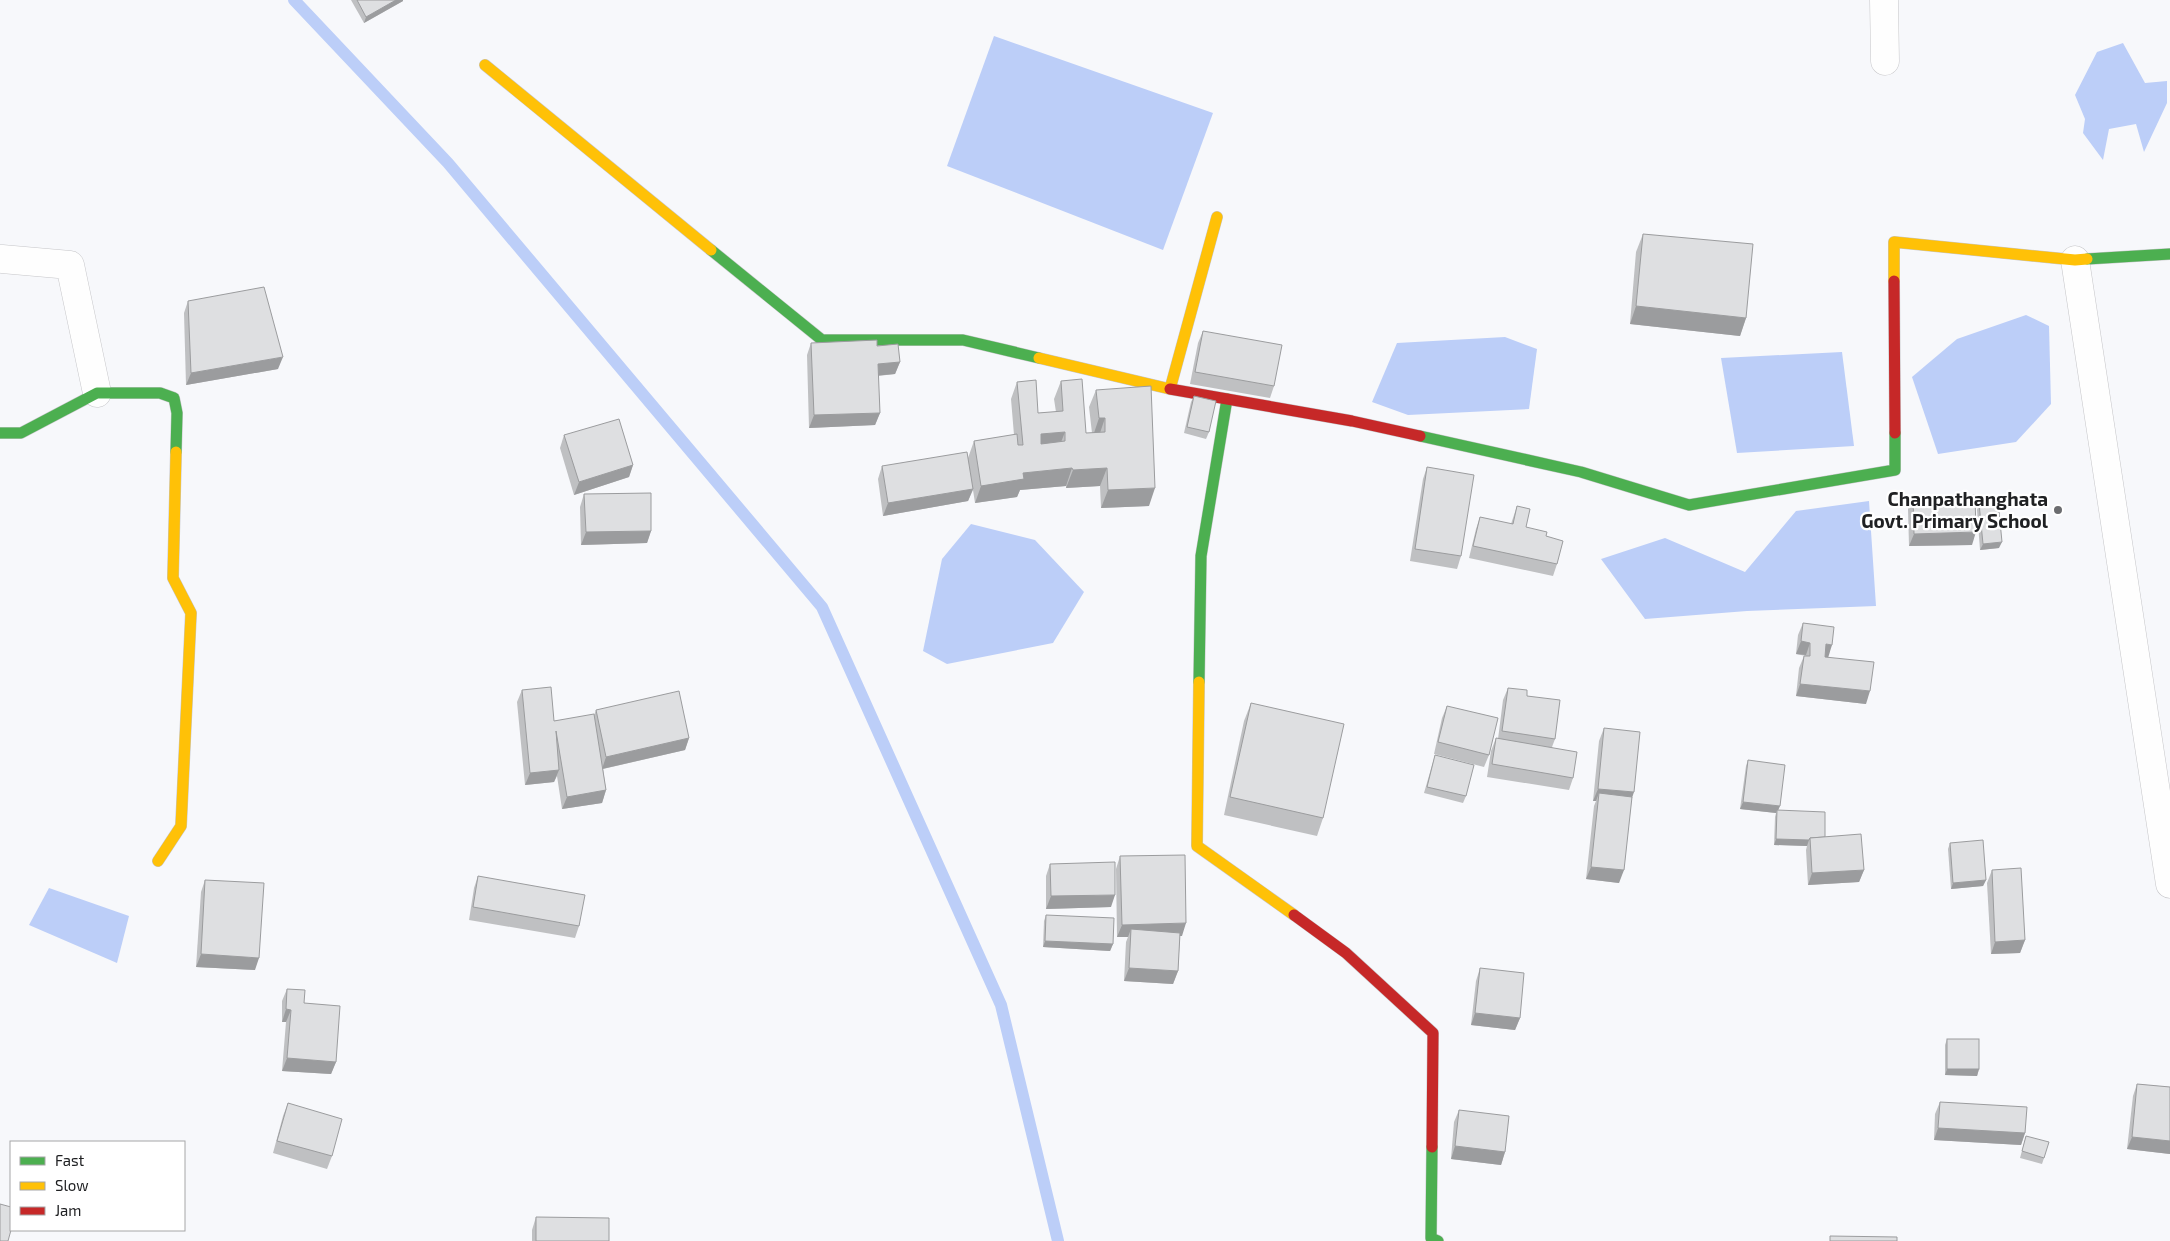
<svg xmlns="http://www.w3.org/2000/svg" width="2170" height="1241" viewBox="0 0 2170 1241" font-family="'Exo 2',sans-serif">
<rect width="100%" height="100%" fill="#f7f8fb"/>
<g fill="#bccef8">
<polygon points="994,36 1213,113 1163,250 947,166"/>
<polygon points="2123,43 2145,83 2167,81 2167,103 2144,152 2136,124 2109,129 2103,160 2083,133 2085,119 2075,95 2097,52"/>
<polygon points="2026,315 2049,326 2051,404 2016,442 1938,454 1912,377 1957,339"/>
<polygon points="1505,337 1537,349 1529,409 1408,415 1372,402 1397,343"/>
<polygon points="1842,352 1854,446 1737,453 1721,358"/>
<polygon points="1869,501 1876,606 1747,611 1645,619 1601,559 1665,538 1745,572 1796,511"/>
<polygon points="971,524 1035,540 1084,592 1053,643 947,664 923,651 942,559"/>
<polygon points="49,888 129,916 117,963 29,925"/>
</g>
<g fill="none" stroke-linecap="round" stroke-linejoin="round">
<polyline stroke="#bccef8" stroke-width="12" points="294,0 448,163 822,607 1001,1005 1058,1241"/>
<g stroke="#c6c6c9" stroke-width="29">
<g id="street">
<polyline points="1884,0 1885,61"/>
<polyline points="2,259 70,265 97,393"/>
<polyline points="2075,260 2170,884"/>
</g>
</g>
<g stroke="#c6c6c9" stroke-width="12">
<g id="fast">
<polyline points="711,250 822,340 963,340 1039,358"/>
<polyline points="2087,259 2170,254"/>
<polyline points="0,433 21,433 97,393 160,393 174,398 177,413 176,452"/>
<polyline points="1420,436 1581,472 1689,505 1895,470 1895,433"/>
<polyline points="1199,682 1201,556 1227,399"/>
<polyline points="1432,1147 1431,1238 1438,1241"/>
</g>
</g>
<g stroke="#c6c6c9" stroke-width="12">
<g id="slow">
<polyline points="485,65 711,250"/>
<polyline points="1894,281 1894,242 2075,260 2087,259"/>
<polyline points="1039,358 1170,389 1217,217"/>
<polyline points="1199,682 1197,846 1294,915"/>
<polyline points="158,861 181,826 191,613 173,578 176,452"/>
</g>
</g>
<g stroke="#c6c6c9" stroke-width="12">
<g id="jam">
<polyline points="1894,281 1895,433"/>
<polyline points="1170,389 1352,421 1420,436"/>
<polyline points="1294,915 1346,953 1433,1033 1432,1147"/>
</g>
</g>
<use href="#street" stroke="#fefefe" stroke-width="28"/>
<use href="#fast" stroke="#4caf50" stroke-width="11"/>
<use href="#slow" stroke="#ffc107" stroke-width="11"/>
<use href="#jam" stroke="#c62828" stroke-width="11"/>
</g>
<g fill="#bfc0c2">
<polygon points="351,0 403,0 403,1 364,23"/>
<polygon points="1643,234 1746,318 1740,336 1630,324 1636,252"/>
<polygon points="188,301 278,369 186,385 184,313"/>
<polygon points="1203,331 1274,386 1270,398 1190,384 1198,343"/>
<polygon points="811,343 877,346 900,362 895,374 878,376 880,413 875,425 809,428 807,355"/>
<polygon points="1061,381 1086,433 1092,433 1089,407 1096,390 1149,506 1101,508 1100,486 1066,488 1066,486 1020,490 1017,497 975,503 973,490 968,501 883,516 878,479 882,466 968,458 974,441 1014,435 1011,399 1017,382 1038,413 1056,412 1054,399"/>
<polygon points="1194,396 1209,432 1206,439 1184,433 1191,402"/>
<polygon points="564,435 633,465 629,477 574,495 560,448"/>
<polygon points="1427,467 1461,556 1457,569 1410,561 1423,479"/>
<polygon points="584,494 651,531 647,543 581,545 580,507"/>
<polygon points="1913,496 1972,545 1909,546 1908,509"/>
<polygon points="1979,503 1999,548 1980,550 1977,510"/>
<polygon points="1517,506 1526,527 1546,536 1557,564 1553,576 1469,558 1476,529 1480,517 1511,524"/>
<polygon points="1803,623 1828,658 1866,704 1796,696 1799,668 1804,656 1806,656 1796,654 1798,635"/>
<polygon points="1508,688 1527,696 1555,739 1552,747 1573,778 1569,790 1487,777 1491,751 1496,738 1498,739 1503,700"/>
<polygon points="522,690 554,721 594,715 596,710 689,738 685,750 603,769 606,790 602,803 562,809 557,776 554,782 525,785 517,702"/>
<polygon points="1251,703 1323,818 1317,836 1224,815 1244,721"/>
<polygon points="1447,706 1489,755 1484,767 1434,754 1442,718"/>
<polygon points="1604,728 1631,800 1619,883 1586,879 1594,806 1596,801 1593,801 1599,741"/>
<polygon points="1435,755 1466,796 1463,803 1424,793"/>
<polygon points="1748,760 1778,810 1825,837 1864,870 1859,882 1808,885 1806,850 1807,846 1774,845 1775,817 1776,813 1740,809 1746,766"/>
<polygon points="1950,843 1986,880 1983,886 1951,889 1948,849"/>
<polygon points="1120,856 1182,936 1180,936 1178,971 1173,984 1124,981 1126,942 1128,937 1117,937 1116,869"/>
<polygon points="1050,864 1111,907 1046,909 1046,876"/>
<polygon points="1992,870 2025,940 2020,953 1991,954 1987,883"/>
<polygon points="478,876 579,926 575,938 469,920 474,888"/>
<polygon points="205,880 255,970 196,967 201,892"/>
<polygon points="1046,915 1113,944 1110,951 1043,947 1044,921"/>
<polygon points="1480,968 1520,1018 1515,1030 1471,1025 1476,981"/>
<polygon points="287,989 304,1003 336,1062 331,1074 282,1071 286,1022 282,1022 282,1001"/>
<polygon points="1947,1039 1979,1069 1977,1076 1945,1075 1945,1045"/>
<polygon points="2137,1084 2170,1087 2170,1154 2127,1149 2133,1096"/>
<polygon points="1940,1102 2025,1133 2021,1145 1934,1140 1935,1114"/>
<polygon points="288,1103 332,1156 327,1169 273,1153 283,1116"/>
<polygon points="1459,1110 1505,1152 1501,1165 1451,1159 1454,1122"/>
<polygon points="2026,1136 2044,1158 2042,1164 2020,1158"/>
<polygon points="536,1217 609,1241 532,1241 532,1230"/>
</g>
<g fill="#9b9c9e">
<polygon points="396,0 403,0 403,1 364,23 366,17"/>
<polygon points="1636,306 1746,318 1740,336 1630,324"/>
<polygon points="283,357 278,369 186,385 191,373"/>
<polygon points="900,362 895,374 873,376 878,364"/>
<polygon points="880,413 875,425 809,428 814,415"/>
<polygon points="1099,418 1105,418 1099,436 1093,436"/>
<polygon points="1065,432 1058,450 1034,452 1041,434"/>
<polygon points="633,465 629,477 574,495 579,482"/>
<polygon points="1072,468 1066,486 1020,490 1017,497 975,503 981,486 1023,473"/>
<polygon points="1107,468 1100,486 1066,488 1073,470"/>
<polygon points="1155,488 1149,506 1101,508 1108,490"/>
<polygon points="973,489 968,501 883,516 888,503"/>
<polygon points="651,531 647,543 581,545 586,532"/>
<polygon points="1976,532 1972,545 1909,546 1914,534"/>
<polygon points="2002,542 1999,548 1980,550 1983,544"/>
<polygon points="1801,641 1810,643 1806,655 1796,654"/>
<polygon points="1826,644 1832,645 1828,658 1821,657"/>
<polygon points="1800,684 1870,691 1866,704 1796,696"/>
<polygon points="689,738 685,750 602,769 606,757"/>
<polygon points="559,770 554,782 525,785 530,773"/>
<polygon points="1598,789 1634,792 1630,804 1599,793 1596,801 1593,801"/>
<polygon points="606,790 602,803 562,809 567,797"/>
<polygon points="1743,802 1780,806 1777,813 1777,810 1776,813 1740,809"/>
<polygon points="1776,839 1809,840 1807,846 1774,845"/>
<polygon points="1591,867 1624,870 1619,883 1586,879"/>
<polygon points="1864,870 1859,882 1808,885 1812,873"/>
<polygon points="1986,880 1983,886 1951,889 1953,883"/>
<polygon points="1115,895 1111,907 1046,909 1051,896"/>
<polygon points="1186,923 1182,936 1130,937 1131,929 1128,937 1117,937 1122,925"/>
<polygon points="2025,940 2020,953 1991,954 1995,942"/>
<polygon points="1045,941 1113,944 1110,951 1043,947"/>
<polygon points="201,954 259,958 255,970 196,967"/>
<polygon points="1129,968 1178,971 1173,984 1124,981"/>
<polygon points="286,1009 291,1010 286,1022 282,1022"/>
<polygon points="1475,1013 1520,1018 1515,1030 1471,1025"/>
<polygon points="287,1058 336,1062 331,1074 282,1071"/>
<polygon points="1947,1069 1979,1069 1977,1076 1945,1075"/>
<polygon points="1938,1128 2025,1133 2021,1145 1934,1140"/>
<polygon points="2132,1137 2170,1141 2170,1154 2127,1149"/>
<polygon points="1455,1146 1505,1152 1501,1165 1451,1159"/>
</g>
<g fill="#dedfe1" stroke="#9b9c9e" fill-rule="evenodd">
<polygon points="357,0 396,0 366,17"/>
<polygon points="1643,234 1753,244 1746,318 1636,306"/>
<polygon points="264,287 283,357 191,373 188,301"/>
<polygon points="1203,331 1282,345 1274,386 1195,372"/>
<polygon points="877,340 877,346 898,344 900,362 878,364 880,413 814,415 811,343"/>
<path d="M1082 379 1086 433 1105 432V418H1099L1096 390 1151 386 1155 488 1108 490 1107 468 1073 470 1072 468 1023 473 1024 479 981 486 974 441 1017 434 1018 445H1023L1017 382 1036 380 1038 413 1063 411 1061 381ZM1065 432V441L1041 444V434Z"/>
<polygon points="1194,396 1216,401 1209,432 1187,427"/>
<polygon points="619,419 633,465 579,482 564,435"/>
<polygon points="967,452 973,489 888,503 882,466"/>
<polygon points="1427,467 1474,475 1461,556 1415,549"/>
<polygon points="651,493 651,531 586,532 584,494"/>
<polygon points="1975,495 1976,532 1914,534 1913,496"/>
<polygon points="1998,501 2002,542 1983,544 1979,503"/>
<polygon points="1517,506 1530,509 1526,527 1547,532 1546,536 1563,541 1557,564 1473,546 1480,517 1513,524"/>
<polygon points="1803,623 1834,627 1832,645 1826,644 1825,657 1874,662 1870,691 1800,684 1804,656 1810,656 1810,643 1801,641"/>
<polygon points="551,687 554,721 594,714 606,790 567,797 556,731 559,770 530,773 522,690"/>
<polygon points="1508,688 1527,690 1527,696 1560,700 1555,739 1502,731"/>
<polygon points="679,691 689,738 606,757 596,710"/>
<polygon points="1251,703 1344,724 1323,818 1230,797"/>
<polygon points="1447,706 1498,718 1489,755 1438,742"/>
<polygon points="1604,728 1640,732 1634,792 1598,789"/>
<polygon points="1496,738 1577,752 1573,778 1492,764"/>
<polygon points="1435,755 1474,765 1466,796 1427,787"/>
<polygon points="1748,760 1785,765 1780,806 1743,802"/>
<polygon points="1599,793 1632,797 1624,870 1591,867"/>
<polygon points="1777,810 1825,812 1825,837 1810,838 1809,840 1776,839"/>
<polygon points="1861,834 1864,870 1812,873 1810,838"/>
<polygon points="1983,840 1986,880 1953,883 1950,843"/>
<polygon points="1185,855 1186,923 1122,925 1120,856"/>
<polygon points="1115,862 1115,895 1051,896 1050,864"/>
<polygon points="2021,868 2025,940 1995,942 1992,870"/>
<polygon points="478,876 585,895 579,926 473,907"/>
<polygon points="205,880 264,883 259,958 201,954"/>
<polygon points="1046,915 1114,918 1113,944 1045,941"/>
<polygon points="1131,929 1180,933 1178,971 1129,968"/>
<polygon points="1480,968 1524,973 1520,1018 1475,1013"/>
<polygon points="287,989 305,990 304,1003 340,1006 336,1062 287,1058 291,1010 286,1009"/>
<rect x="1947" y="1039" width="32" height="30"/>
<polygon points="2137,1084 2170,1087 2170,1141 2132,1137"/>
<polygon points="1940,1102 2027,1107 2025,1133 1938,1128"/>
<polygon points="288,1103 342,1119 332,1156 277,1141"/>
<polygon points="1459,1110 1509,1116 1505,1152 1455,1146"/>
<polygon points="2026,1136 2049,1142 2044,1158 2022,1151"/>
<polygon points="0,1204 11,1207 11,1230 8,1241 0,1241"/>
<polygon points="536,1217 609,1218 609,1241 536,1241"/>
<polygon points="1830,1236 1897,1237 1897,1241 1830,1241"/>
</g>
<circle fill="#6b6c6f" stroke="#fff" stroke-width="2" cx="2058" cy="510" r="5"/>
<g text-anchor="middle" stroke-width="4.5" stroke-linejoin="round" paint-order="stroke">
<g font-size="19" font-weight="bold" fill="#202123" stroke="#fff" text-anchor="end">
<text x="2048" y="506">Chanpathanghata<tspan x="2048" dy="22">Govt. Primary School</tspan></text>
</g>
</g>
<rect x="10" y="1141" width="175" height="90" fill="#ffffff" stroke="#a6a6a7"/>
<rect x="20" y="1157" width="25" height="8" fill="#4caf50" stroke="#a6a6a7"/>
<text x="55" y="1166" font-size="15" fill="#202123">Fast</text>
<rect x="20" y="1182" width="25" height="8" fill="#ffc107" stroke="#a6a6a7"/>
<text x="55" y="1191" font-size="15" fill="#202123">Slow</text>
<rect x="20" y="1207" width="25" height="8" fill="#c62828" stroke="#a6a6a7"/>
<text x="55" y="1216" font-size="15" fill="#202123">Jam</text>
</svg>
